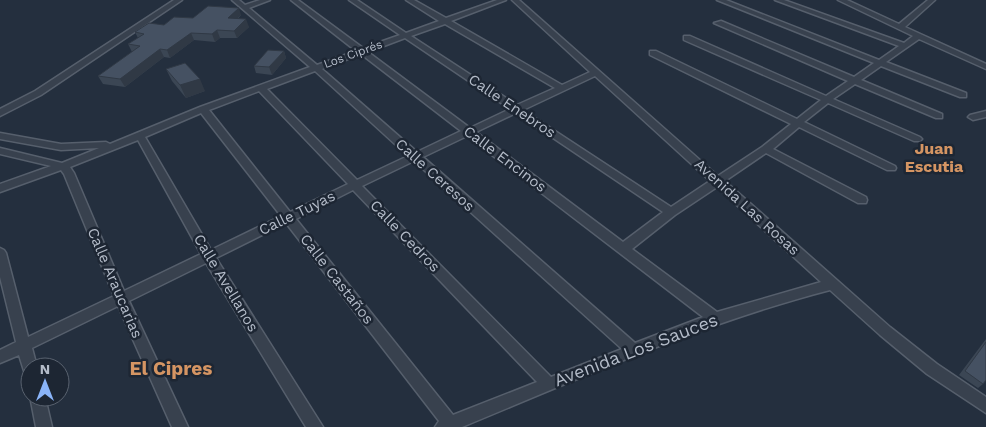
<svg xmlns="http://www.w3.org/2000/svg" width="986" height="427" viewBox="0 0 986 427" font-family="'Work Sans',sans-serif">
<rect width="100%" height="100%" fill="#242f3e"/>
<g fill="none" stroke-linecap="round" stroke-linejoin="round">
<g stroke="#565f6c" stroke-width="3">
<g id="street">
<polygon points="174,0 182,0 41,95 0,116 0,109 35,91"/>
<path d="M232 0H239L245 5 260 0H270L249 8 317 65 356 51 291 0H298L363 48 400 35 349 0H357L406 33 439 21 406 0H414L446 18 497 0H506L451 21 562 85 590 72 512 0H519L718 176 762 147 791 124 650 55V51H656L797 119 821 100 684 40V36H690L826 96 848 81 714 23 721 21 854 77 874 63 717 0H726L879 60 899 46 775 0H784L904 43 913 36 838 0H847L899 24 928 0H935L905 27 986 64V69L919 39 886 62 966 93V97H960L881 66 861 80 942 114V118H936L855 84 833 99 920 137 922 139 920 141H914L828 103 804 122 895 166 896 168 895 170H887L799 127 773 149 866 197 867 200 866 203H858L766 153 725 181 890 327 937 364 986 397V413L927 374 880 335 830 290C703 323 583 377 462 427H435L439 421 286 223 216 258 323 427H306L206 263 129 301 188 427H172L118 306 32 348 37 367H30V376L25 374 19 355 0 363V350L16 342 0 277V248L4 250 6 253 28 337 114 296 64 174 61 170 0 192V184L51 166 0 154V148L62 163 99 148 61 150 0 139V133L61 144 106 142 110 144 200 107 310 67ZM445 24 555 88 517 105 411 36ZM405 38 510 109 470 128 368 52ZM361 54 461 131 417 152 322 69ZM315 71 408 156 357 180 267 89ZM595 76 710 181 671 207 523 110ZM259 91 348 184 290 212 209 110ZM201 113 281 216 211 250 145 137ZM516 113 663 212 623 242 476 132ZM467 136 703 317 635 343 423 157ZM138 140 201 254 124 291 74 173 70 167ZM414 161 622 349 551 377 362 186ZM717 187 821 282 717 312 632 249 675 215ZM353 190 537 382 453 415 296 219Z"/>
<polygon points="986,111 986,117 973,120 968,117 970,115"/>
<polygon points="30,396 45,397 52,427 36,427"/>
</g>
</g>
<use href="#street" fill="#38414e" fill-rule="evenodd"/>
</g>
<g fill="#3b4654">
<polygon points="241,15 238,19 249,27 237,38 220,38 215,42 194,40 170,58 164,57 125,87 103,84 98,76 132,52 128,44 138,38 135,32 193,18"/>
<polygon points="284,51 286,58 272,75 256,73 254,66"/>
<polygon points="166,69 205,91 186,98 172,81"/>
<polygon points="986,339 986,380 983,384 978,388 959,375"/>
</g>
<g fill="#303945">
<polygon points="239,8 241,15 230,25 228,18"/>
<polygon points="246,19 249,27 237,38 234,31"/>
<polygon points="217,30 220,38 215,42 212,34"/>
<polygon points="191,33 194,40 170,58 167,50"/>
<polygon points="160,49 164,57 125,87 120,79"/>
<polygon points="284,51 286,58 272,75 269,67"/>
<polygon points="200,79 205,91 186,98 180,85"/>
</g>
<g fill="#455162" stroke="#303945">
<polygon points="208,6 239,8 228,18 246,19 234,31 217,30 212,34 191,33 167,50 160,49 120,79 98,76 140,46 128,44 144,34 135,32 149,23 164,25 174,17 193,18"/>
<polygon points="268,50 284,51 269,67 254,66"/>
<polygon points="185,63 200,79 180,85 166,69"/>
<polygon points="986,342 986,380 983,384 965,371"/>
</g>
<g text-anchor="middle" stroke-width="5" stroke-linejoin="round" paint-order="stroke">
<g font-size="12" fill="#b4bcc9" stroke="#1d2633">
<text transform="translate(353 54) rotate(-20)" y="4">Los Ciprés</text>
</g>
<g font-size="15" fill="#b4bcc9" stroke="#1d2633">
<text transform="translate(512 106) rotate(34)" y="5">Calle Enebros</text>
<text transform="translate(505 159) rotate(37)" y="5">Calle Encinos</text>
<text transform="translate(435 175) rotate(42)" y="5">Calle Ceresos</text>
<text transform="translate(747 207) rotate(42)" y="5">Avenida Las Rosas</text>
<text transform="translate(297 213) rotate(-26)" y="5">Calle Tuyas</text>
<text transform="translate(405 236) rotate(46)" y="5">Calle Cedros</text>
<text transform="translate(337 279) rotate(52)" y="5">Calle Castaños</text>
<text transform="translate(115 283) rotate(67)" y="5">Calle Araucarias</text>
<text transform="translate(226 283) rotate(59)" y="5">Calle Avellanos</text>
</g>
<g font-size="16" font-weight="bold" fill="#d59563" stroke="#1d2633">
<text x="934" y="154">Juan<tspan x="934" dy="18">Escutia</tspan></text>
</g>
<g font-size="18" fill="#b4bcc9" stroke="#1d2633">
<text transform="translate(636 350) rotate(-21)" y="6">Avenida Los Sauces</text>
</g>
<g font-size="19" font-weight="bold" fill="#d59563" stroke="#1d2633">
<text x="171" y="375">El Cipres</text>
</g>
</g>
<g transform="translate(45 382)"><circle r="24" fill="#1d2633" stroke="#59626f"/>
<path d="M0-4L9 19L0 12L-9 19Z" fill="#8ab4f8"/>
<text y="-8" font-size="14" font-weight="bold" text-anchor="middle" fill="#b4bcc9">N</text>
</g>
</svg>
